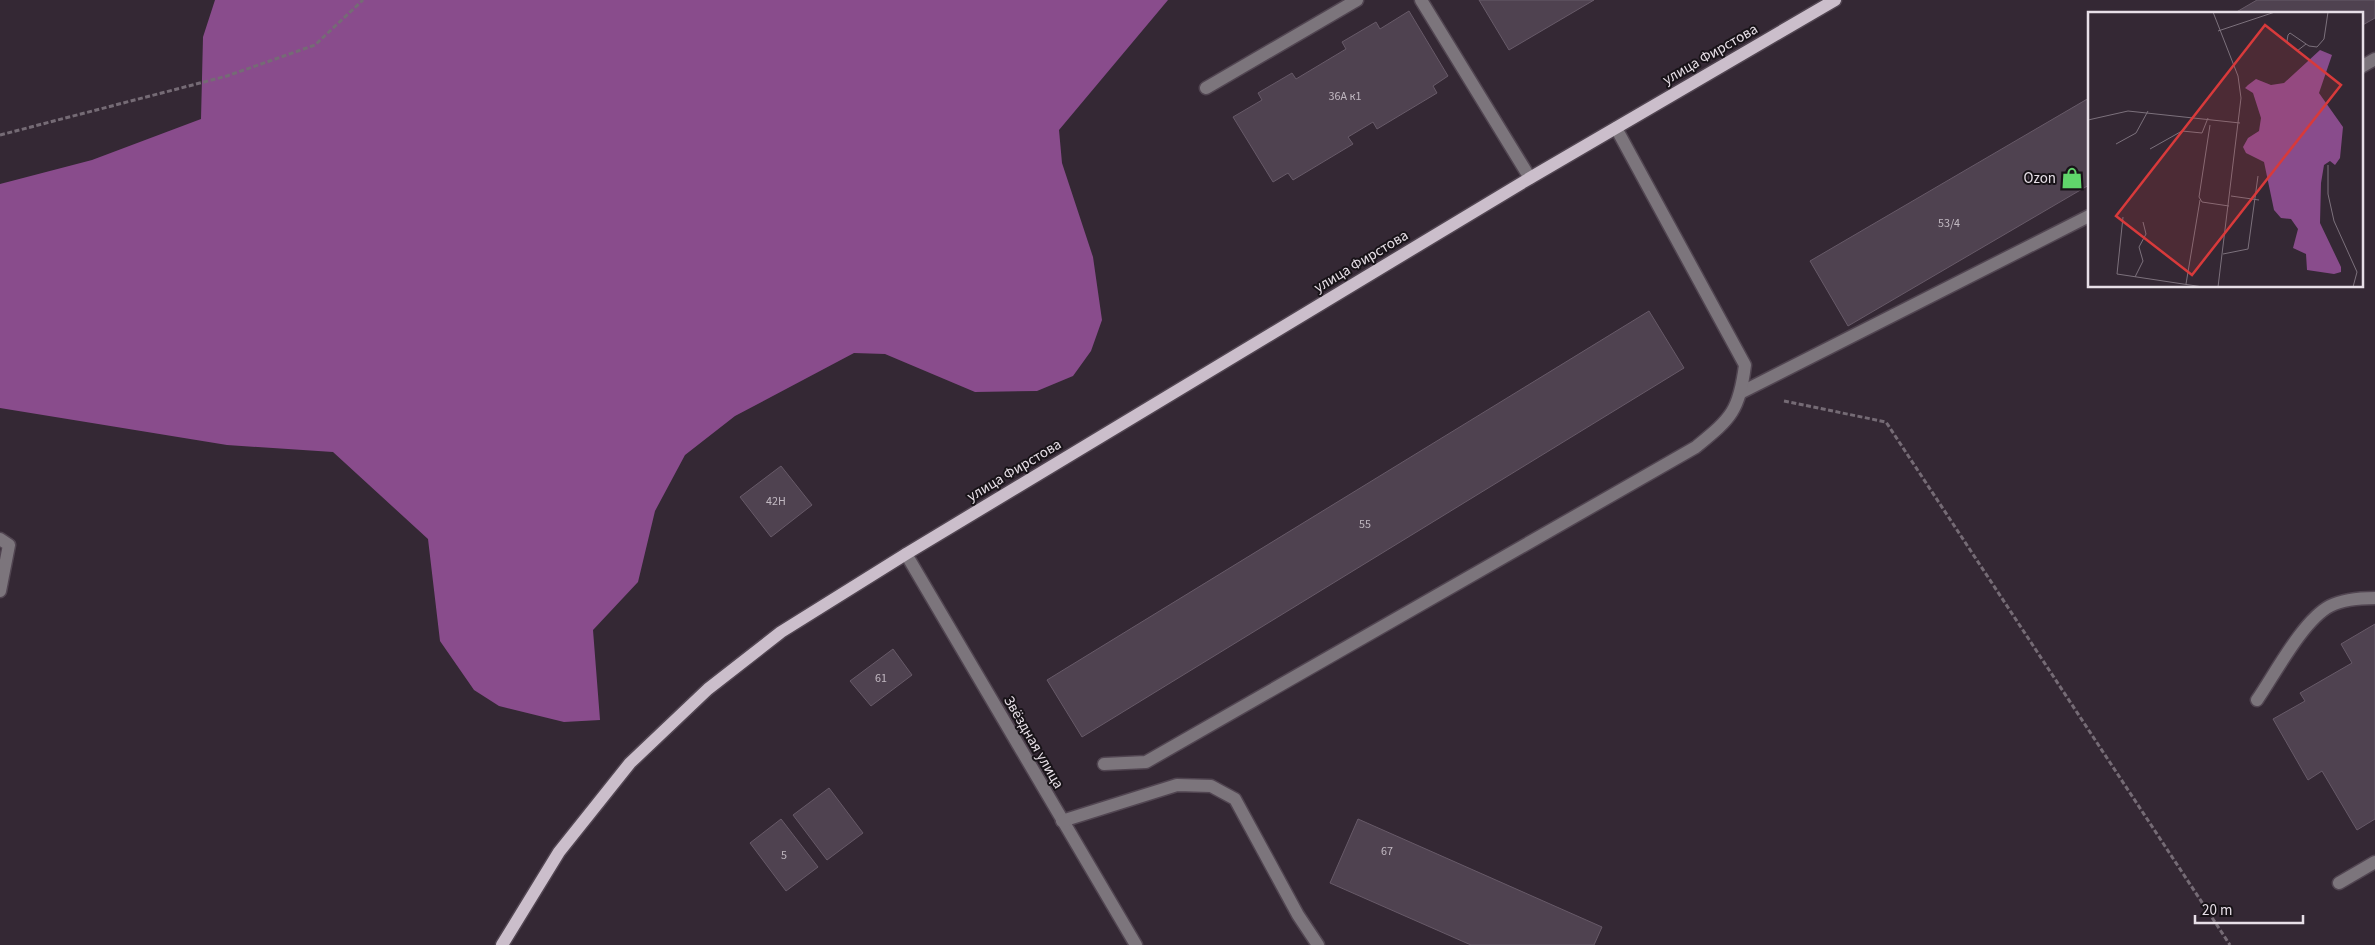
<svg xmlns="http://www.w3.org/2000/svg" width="2375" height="945" viewBox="0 0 2375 945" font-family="'Source Sans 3',sans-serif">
<rect width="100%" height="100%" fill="#342834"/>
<polygon fill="#894c8c" points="215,0 1168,0 1059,130 1062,163 1093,257 1102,320 1091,351 1073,376 1037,391 975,392 885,354 854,353 735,416 685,455 655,511 638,582 593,630 600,720 564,722 499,706 474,690 440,641 428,539 333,452 227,445 0,408 0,184 92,160 201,119 203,37"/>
<g fill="#4f4250" stroke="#675a68">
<polygon points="1479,0 1594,0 1509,50"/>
<polygon points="2257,0 2375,0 2375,18 2361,26 2361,14 2233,14"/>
<polygon points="1409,11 1448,76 1433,86 1437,93 1377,129 1373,122 1348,137 1353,144 1293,180 1288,173 1273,182 1233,117 1262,100 1258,93 1292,73 1296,79 1346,49 1342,42 1376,22 1380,29"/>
<polygon points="2089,98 2089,185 1848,326 1810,261"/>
<polygon points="1649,311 1684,368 1082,737 1047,680"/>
<polygon points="781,466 812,505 771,537 740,497"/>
<polygon points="2375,624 2375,819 2357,830 2322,771 2308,780 2273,719 2305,701 2300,693 2352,663 2341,644"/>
<polygon points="893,649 912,675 871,706 850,681"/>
<polygon points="829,788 863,833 827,860 793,815"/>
<polygon points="781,819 818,867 786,891 750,843"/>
<polygon points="1358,819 1602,927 1594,945 1471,945 1330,883"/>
</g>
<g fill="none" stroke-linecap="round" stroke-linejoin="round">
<g stroke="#514551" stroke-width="15">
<g id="minor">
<polyline points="1421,0 1530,178"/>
<polyline points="2361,67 2375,59"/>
<polyline points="1206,88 1357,0"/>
<polyline points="1742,392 2089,216"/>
<polyline points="0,539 9,545 0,591"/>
<polyline points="906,554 1136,945"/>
<path d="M2257 700C2275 674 2303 620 2330 606 2344 599 2359 598 2375 598"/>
<path d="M1104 764 1146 762 1696 447C1731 418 1739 412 1745 365L1616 128"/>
<polyline points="1062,821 1177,785 1211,786 1235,799 1298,915 1318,945"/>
<polyline points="2339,883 2375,862"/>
</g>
</g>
<g stroke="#514551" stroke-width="15">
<polyline id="major" points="502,945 559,852 630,763 708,689 781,632 906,554 1530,178 1835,0"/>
</g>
<g stroke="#756b75" stroke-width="3" stroke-dasharray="5 2.5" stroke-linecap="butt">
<polyline points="0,135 227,76 315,45 363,0"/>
<polyline points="1784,401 1886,422 2230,945"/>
</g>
<use href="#minor" stroke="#7c757c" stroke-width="12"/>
<use href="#major" stroke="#cbbecb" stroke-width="12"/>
</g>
<defs>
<g id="shop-bare" transform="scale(1.725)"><path d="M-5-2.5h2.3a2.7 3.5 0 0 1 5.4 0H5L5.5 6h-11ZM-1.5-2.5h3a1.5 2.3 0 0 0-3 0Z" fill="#60d56b" stroke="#181318" stroke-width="2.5" paint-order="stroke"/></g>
</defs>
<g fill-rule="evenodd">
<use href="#shop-bare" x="2072" y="178"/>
</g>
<g text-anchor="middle" stroke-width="4" stroke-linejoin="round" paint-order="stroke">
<g font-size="12" fill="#c1b8c1">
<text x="1345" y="100">36А к1</text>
<text x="1949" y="227">53/4</text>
<text x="776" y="505">42Н</text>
<text x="1365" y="528">55</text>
<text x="881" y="682">61</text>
<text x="1387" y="855">67</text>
<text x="784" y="859">5</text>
</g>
<g font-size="15" fill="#e7dfe7" stroke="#181318">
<text transform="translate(1710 54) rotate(-30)" y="5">улица Фирстова</text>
<text transform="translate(1361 261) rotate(-31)" y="5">улица Фирстова</text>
<text transform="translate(1014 470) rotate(-31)" y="5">улица Фирстова</text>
<text transform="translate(1034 742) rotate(60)" y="5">Звёздная улица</text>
</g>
<g font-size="15" fill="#e7dfe7" stroke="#181318" text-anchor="end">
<text x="2056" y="183">Ozon</text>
</g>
</g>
<g transform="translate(2088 12)">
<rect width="275" height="275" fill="#342834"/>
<path d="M232 38 244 43 231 81 255 115 252 146 247 153 242 149 236 153 233 171 232 211 253 255V260L246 262 219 258 218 242 205 236 210 217 203 207 193 206 186 198 176 150 158 141 155 135 160 126 171 119 173 106 165 81 157 76 160 73 168 67 183 73 196 71Z" fill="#894c8c"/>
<path fill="none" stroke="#7c717c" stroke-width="1" d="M125 0 150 64 153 86 130 275M130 19 187 0M218 32 209 39 199 29 200 23 202 21 221 34 229 35 236 27 240 0M0 108 40 99 152 111M122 113 111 185 114 190 141 194M28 132 48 121 60 99M62 137 94 119 114 121 120 106M240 153V182L246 209 269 260 265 275M143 184 171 188M35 205 29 262 115 275M135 242 160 237 170 164M47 265 55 249 51 235 58 222 55 210M98 272 112 188"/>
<path fill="#d83a3b" fill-opacity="0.15" stroke="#d83a3b" stroke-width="2.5" d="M177 13 253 73 104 263 28 204Z"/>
<rect width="275" height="275" fill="none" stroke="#e7dfe7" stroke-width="2.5"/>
</g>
<path d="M2195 915v8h108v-8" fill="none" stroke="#e7dfe7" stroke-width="2.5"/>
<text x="2202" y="915" font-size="15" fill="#e7dfe7" stroke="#181318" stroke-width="4" paint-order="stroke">20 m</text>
</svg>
